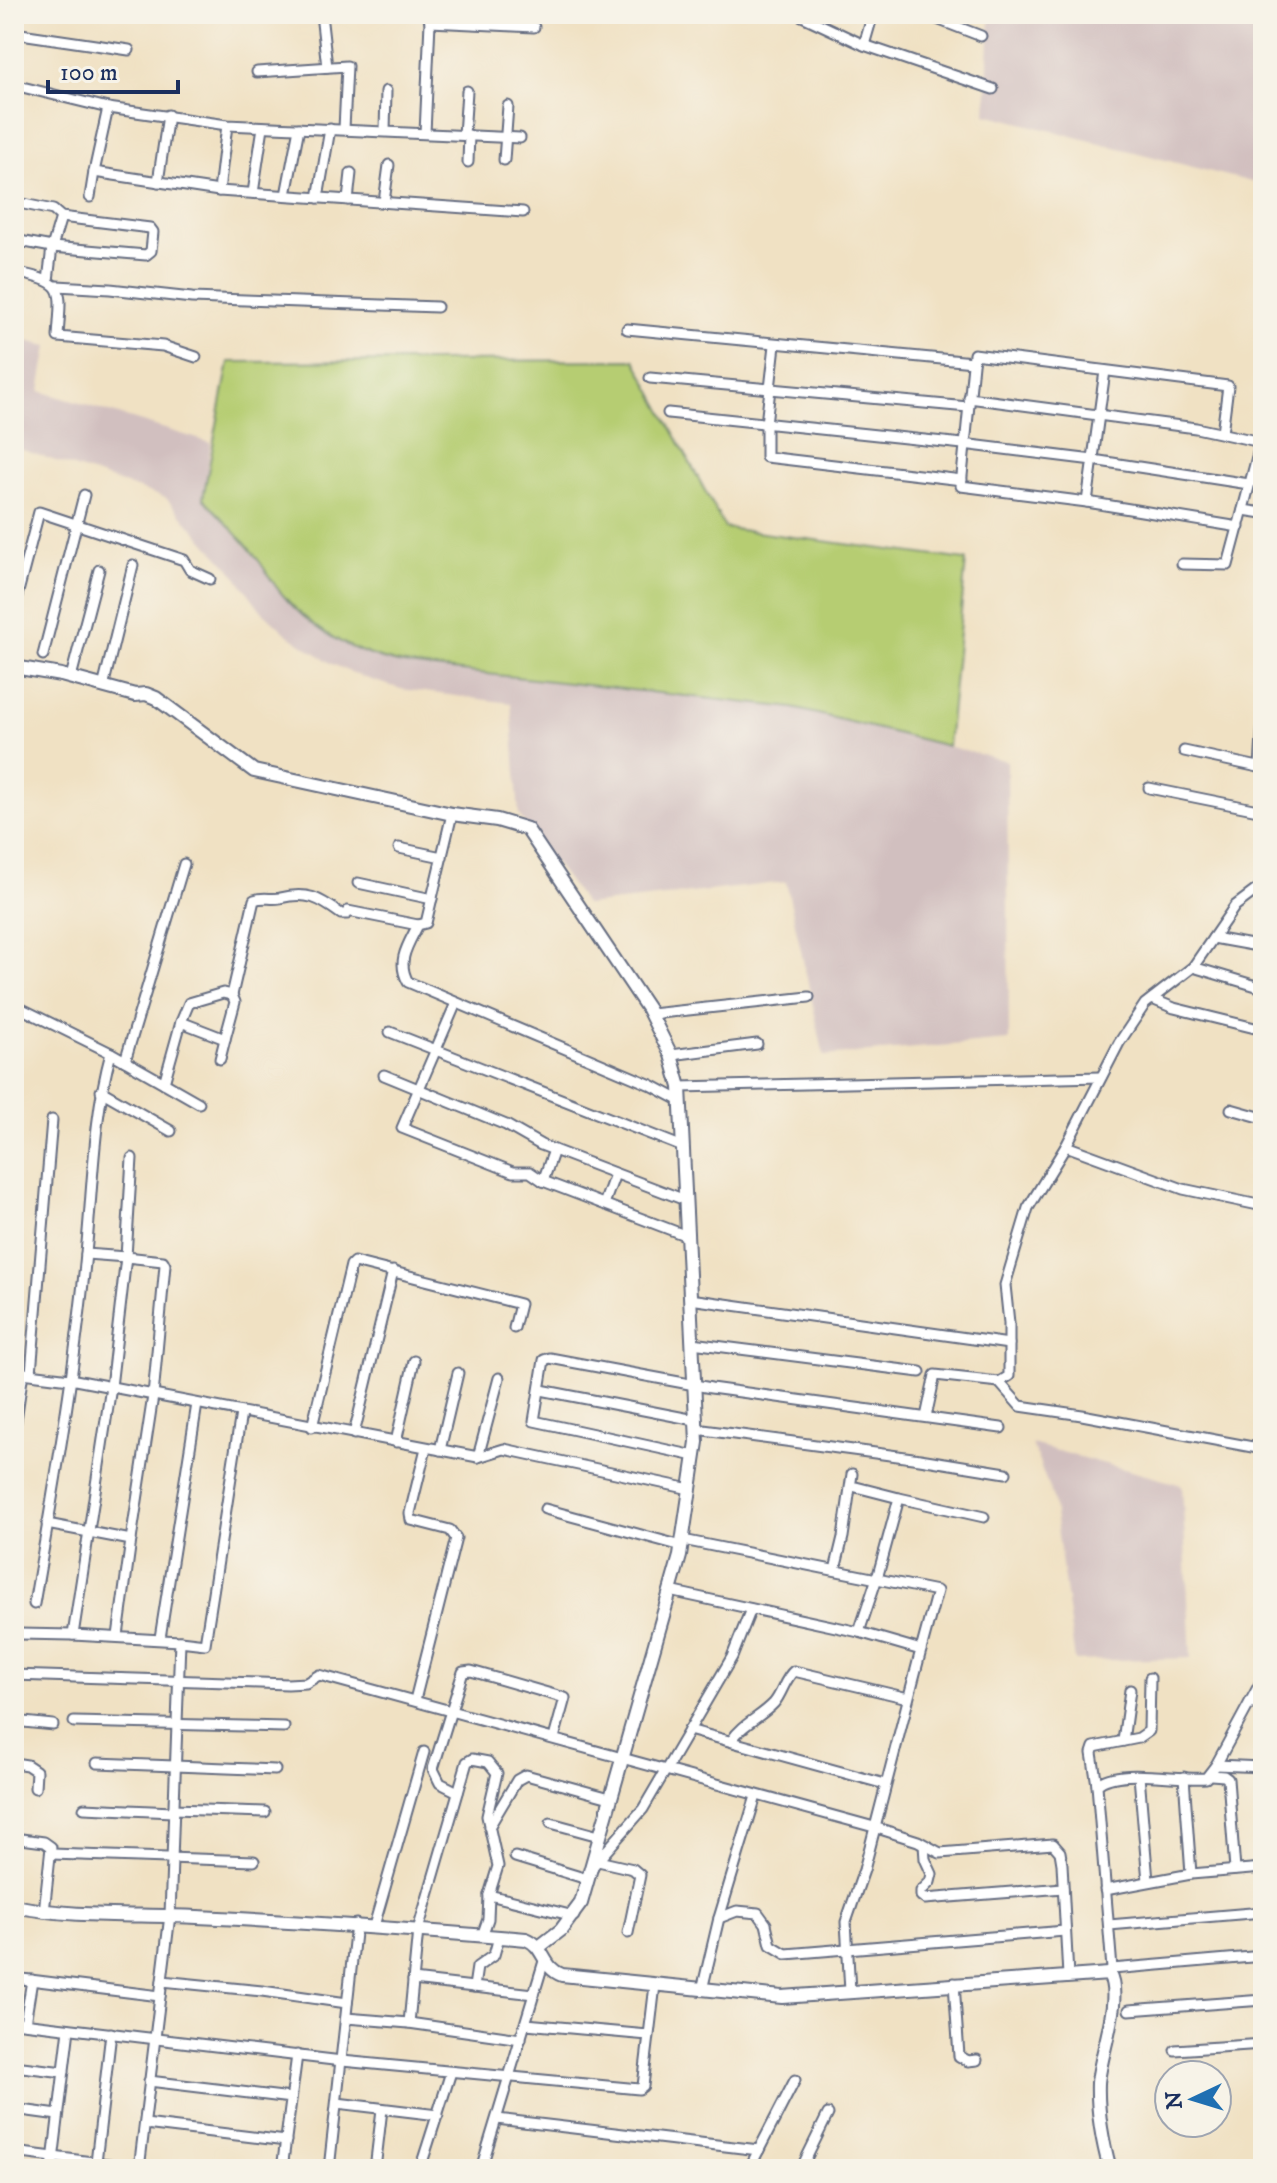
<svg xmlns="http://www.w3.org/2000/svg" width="1277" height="2183" viewBox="0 0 1277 2183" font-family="'IM FELL DW Pica',serif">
<rect width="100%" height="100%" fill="#f7f3e8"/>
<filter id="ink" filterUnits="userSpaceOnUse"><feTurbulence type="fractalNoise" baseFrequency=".0125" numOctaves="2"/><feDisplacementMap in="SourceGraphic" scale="16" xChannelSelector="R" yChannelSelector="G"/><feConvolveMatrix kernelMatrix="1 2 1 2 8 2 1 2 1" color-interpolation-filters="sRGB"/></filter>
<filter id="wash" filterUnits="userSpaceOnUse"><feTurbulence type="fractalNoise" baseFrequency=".006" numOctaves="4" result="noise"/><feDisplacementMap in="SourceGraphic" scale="32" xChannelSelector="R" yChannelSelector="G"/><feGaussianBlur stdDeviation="1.8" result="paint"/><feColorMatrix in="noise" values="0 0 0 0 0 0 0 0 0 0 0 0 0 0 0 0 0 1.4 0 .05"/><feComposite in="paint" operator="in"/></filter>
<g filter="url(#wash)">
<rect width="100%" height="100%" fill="#f0e1c3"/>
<g fill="#d1bfbf">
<polygon points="990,14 1263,14 1263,185 986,114"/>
<polygon points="14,338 48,346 40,391 211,443 203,498 257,559 274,584 294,607 330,636 357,650 386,660 416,666 793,708 1007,761 1009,1040 824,1056 786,882 586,905 519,815 511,703 401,689 365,678 332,664 287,634 261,610 233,572 166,498 14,447"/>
<polygon points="1032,1444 1182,1485 1191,1658 1075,1661 1053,1498"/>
</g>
<path fill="#b6cd72" stroke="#687e68" stroke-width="2" d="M635 360 725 528 966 560 948 746 793 708 416 666C364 659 316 635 282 594 272 583 266 570 257 558 241 537 221 518 203 498L229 362Z"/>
</g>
<g filter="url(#ink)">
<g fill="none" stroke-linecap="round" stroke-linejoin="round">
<g stroke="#666d81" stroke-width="13">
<g id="street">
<polyline points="321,14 327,67"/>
<polyline points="924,14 981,36"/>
<polyline points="800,15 864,45 993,89"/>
<polyline points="430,22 534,27"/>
<polyline points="14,33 129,50"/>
<polyline points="864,45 873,14"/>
<polyline points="257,72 347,66 344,129"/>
<polyline points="14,85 108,108 227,125 520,138"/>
<polyline points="108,108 94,172 219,191 523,212"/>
<polyline points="385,131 386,91"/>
<polyline points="425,133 430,22 428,14"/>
<polyline points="464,135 467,91"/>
<polyline points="504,160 508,106"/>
<polyline points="468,162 469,135"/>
<polyline points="158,182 168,115"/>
<polyline points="219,191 227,125"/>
<polyline points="253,193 263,127"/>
<polyline points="286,195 299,128"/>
<polyline points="90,197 94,172"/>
<polyline points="318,198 330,129"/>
<polyline points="348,200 351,173"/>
<polyline points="14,202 53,210 61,217 150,228 153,232 151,251 146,255 52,247 14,240"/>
<polyline points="384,202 389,165"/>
<path d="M14 272C68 283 61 287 58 337L163 346 196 357"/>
<polyline points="48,281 52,247 61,217"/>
<polyline points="57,286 110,289 192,298 437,307"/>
<polyline points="627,329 973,362"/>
<polyline points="775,345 766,424 766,457 962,480"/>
<polyline points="650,378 968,407"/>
<polyline points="969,398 1196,428 1261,442 1228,565 1182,564"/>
<polyline points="668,413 963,444 1093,460 1249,484"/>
<polyline points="1222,433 1228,386 974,354 961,486 1087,502 1239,527"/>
<polyline points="1087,502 1105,371"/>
<polyline points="1243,510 1263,513"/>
<polyline points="14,607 39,512 184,560 190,570 210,579"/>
<polyline points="43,655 84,495"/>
<polyline points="71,677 99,570"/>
<polyline points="103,687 133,565"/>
<polyline points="1184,751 1263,768"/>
<polyline points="1260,768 1263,720"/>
<polyline points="1149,788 1263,811"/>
<path d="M452 814 426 923 418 925C408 945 396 961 408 982L651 1085 681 1101"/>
<polyline points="399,848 442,857"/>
<polyline points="358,883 432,899"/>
<polyline points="1213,938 1263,947"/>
<polyline points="1193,967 1263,988"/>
<polyline points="1152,999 1174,1008 1263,1030"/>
<polyline points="456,1003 402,1128 513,1172 530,1172 543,1181 687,1236"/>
<polyline points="14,1005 111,1053"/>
<polyline points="651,1014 809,997"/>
<polyline points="181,1022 189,1003 223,993 232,995"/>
<polyline points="390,1032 683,1147"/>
<polyline points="671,1055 757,1044"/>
<polyline points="220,1059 225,1039"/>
<polyline points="125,1061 184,864"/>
<polyline points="384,1075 506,1125 541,1145 685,1200"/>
<polyline points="164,1083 199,1103"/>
<polyline points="680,1087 1101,1077"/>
<polyline points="101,1091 171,1131"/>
<polyline points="1231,1109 1263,1118"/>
<polyline points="1066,1146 1183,1189 1263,1206"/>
<polyline points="543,1181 554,1150"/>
<polyline points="604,1204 615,1174"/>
<polyline points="86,1254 126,1257 132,1158"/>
<polyline points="690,1299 1009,1344"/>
<polyline points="692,1343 920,1372"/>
<polyline points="14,1372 70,1379 478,1457 504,1449 690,1489"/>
<polyline points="31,1373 52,1120"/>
<polyline points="999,1382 1020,1406 1082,1415 1263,1449"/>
<polyline points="541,1390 695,1420"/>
<polyline points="926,1417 935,1375 999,1382 1009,1376 1009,1323 1005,1285 1028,1208 1066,1146 1119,1043 1145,1004 1193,967 1235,906 1263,885"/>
<polyline points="312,1427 351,1265 354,1262 520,1304 514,1328"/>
<polyline points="696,1429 920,1459 1006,1473"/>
<polyline points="14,1434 23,1372"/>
<polyline points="354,1434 393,1271"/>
<polyline points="396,1442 414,1361"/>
<polyline points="440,1450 458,1373"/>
<polyline points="695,1456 534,1421 544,1360 550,1358 711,1388 1001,1428"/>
<polyline points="478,1457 499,1378"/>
<polyline points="856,1487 899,1498 878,1575 859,1632"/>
<polyline points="899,1498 984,1517"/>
<polyline points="545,1509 682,1546"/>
<polyline points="47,1524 131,1540 118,1636"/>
<polyline points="131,1540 153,1396 165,1265 163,1261 126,1257 111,1387 73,1635 180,1641"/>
<polyline points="683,1540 937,1591 921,1650"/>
<polyline points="835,1570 843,1537 852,1474"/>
<polyline points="670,1591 859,1632 921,1650 864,1870 846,1922 850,1991"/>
<path d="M34 1604C54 1488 75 1371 86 1253 93 1186 93 1118 111 1053L164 1083 181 1022 225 1039 235 1002 232 995 254 900C264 896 271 900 280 898 307 891 319 898 341 914H347L348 911 418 925"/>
<polyline points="19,1634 73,1635"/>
<polyline points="160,1638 197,1404"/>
<polyline points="14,1675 288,1684 306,1683 319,1675 874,1827 918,1841 940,1853 1053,1844 1060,1852 1062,1864 1068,1976"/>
<polyline points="415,1700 456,1538 450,1530 411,1520 410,1513 426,1448"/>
<polyline points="1250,1703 1263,1702"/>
<polyline points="14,1721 53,1725"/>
<polyline points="74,1722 284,1727"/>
<polyline points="689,1730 885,1784"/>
<path d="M732 1740C743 1723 760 1718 774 1703 782 1694 785 1678 794 1671L908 1698"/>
<polyline points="1123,1741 1130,1690"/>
<polyline points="14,1763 27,1765 36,1771 35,1788"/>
<polyline points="97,1763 275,1770"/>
<polyline points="1216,1765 1263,1767"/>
<polyline points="1211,1775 1224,1776 1228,1779 1235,1870"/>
<polyline points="1139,1776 1148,1881"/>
<polyline points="1184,1777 1191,1874"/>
<polyline points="1097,1785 1092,1753 1094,1747 1139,1738 1149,1731 1150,1678"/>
<polyline points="458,1792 440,1783 433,1769 463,1672 471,1671 565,1698 554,1738"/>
<polyline points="84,1808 173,1812"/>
<polyline points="173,1809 265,1812"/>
<polyline points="551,1823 599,1836"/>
<polyline points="489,1827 517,1780 526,1775 610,1798"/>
<polyline points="14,1838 44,1842 51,1847 44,1912"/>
<polyline points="924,1845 925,1859 932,1874 930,1882 921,1891 921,1896 925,1899 1063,1888"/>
<polyline points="52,1854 254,1861"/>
<polyline points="515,1857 587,1879"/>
<polyline points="598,1861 633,1869 640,1875 628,1933"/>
<polyline points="594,1865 643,1809 732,1657 751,1609"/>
<polyline points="1105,1890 1191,1874 1263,1868"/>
<polyline points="489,1895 574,1916"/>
<polyline points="719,1918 737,1911 758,1913 766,1924 771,1945 786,1954 1065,1931"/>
<polyline points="1109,1925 1263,1912"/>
<polyline points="374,1926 424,1752"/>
<polyline points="1112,1969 1263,1956"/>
<path d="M1109 1974 1112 1969 1097 1785C1117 1766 1179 1781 1206 1778L1216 1765 1263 1678"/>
<polyline points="14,1978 160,1996"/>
<polyline points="413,1980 534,1994"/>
<polyline points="162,1981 262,1991 347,2003"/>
<polyline points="954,1983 959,2056 968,2061 977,2060"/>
<polyline points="474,1987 477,1967 494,1955 499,1937"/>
<polyline points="702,1990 719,1918 756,1796"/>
<polyline points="1129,2010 1263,2000"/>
<polyline points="346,2018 409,2023 521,2039"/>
<polyline points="14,2022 342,2061 639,2089 643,2086 655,1985"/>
<polyline points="25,2023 32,1980"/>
<polyline points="409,2023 418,1930 467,1762 472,1759 488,1762 497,1773 487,1816 498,1866 489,1895 488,1919 482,1936"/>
<polyline points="526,2024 648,2035"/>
<polyline points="1175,2050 1263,2044"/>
<polyline points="14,2066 64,2072"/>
<polyline points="149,2081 291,2098"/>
<polyline points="337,2103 438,2115"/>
<polyline points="14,2109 58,2115"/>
<polyline points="497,2119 759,2150"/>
<polyline points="145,2124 286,2141"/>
<polyline points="14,2152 147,2169"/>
<polyline points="96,2162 111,2033"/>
<polyline points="52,2169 69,2029"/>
<polyline points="139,2169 170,1915 180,1641 205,1644 241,1413"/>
<polyline points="282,2169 297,2055"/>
<polyline points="329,2169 356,1924"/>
<polyline points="375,2169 382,2109"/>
<polyline points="420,2169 451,2072"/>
<polyline points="481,2169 544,1961"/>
<polyline points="749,2169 795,2080"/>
<polyline points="801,2169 828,2114"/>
</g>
</g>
<g stroke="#666d81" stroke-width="16">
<g id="secondary">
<polyline points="14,667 61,675 135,695 146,694 156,698 254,771 452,814 497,820 527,829 648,1009 671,1055 680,1087 697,1442 680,1556 581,1903 561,1930 539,1947"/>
<path d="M14 1906C74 1918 136 1914 197 1917 307 1922 416 1930 526 1939 545 1946 542 1968 562 1975L782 1997 1109 1974C1123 1999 1100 2054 1098 2083 1097 2113 1102 2140 1110 2169"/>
</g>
</g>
<use href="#street" stroke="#fff" stroke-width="9"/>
<use href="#secondary" stroke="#fff" stroke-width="12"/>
</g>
</g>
<rect width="1277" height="2183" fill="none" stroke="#f7f3e8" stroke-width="48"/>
<g transform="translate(1193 2099) rotate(266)"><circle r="38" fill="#f7f3e8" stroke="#9fa5b1" stroke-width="2"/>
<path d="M0-6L14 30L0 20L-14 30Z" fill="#1f6fb2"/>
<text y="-12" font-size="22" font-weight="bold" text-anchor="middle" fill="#1b2f5e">N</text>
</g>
<path d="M48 80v12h130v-12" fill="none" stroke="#1b2f5e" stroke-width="4"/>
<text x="60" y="80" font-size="24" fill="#1b2f5e" stroke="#f7f3e8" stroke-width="6" paint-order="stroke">100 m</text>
</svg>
